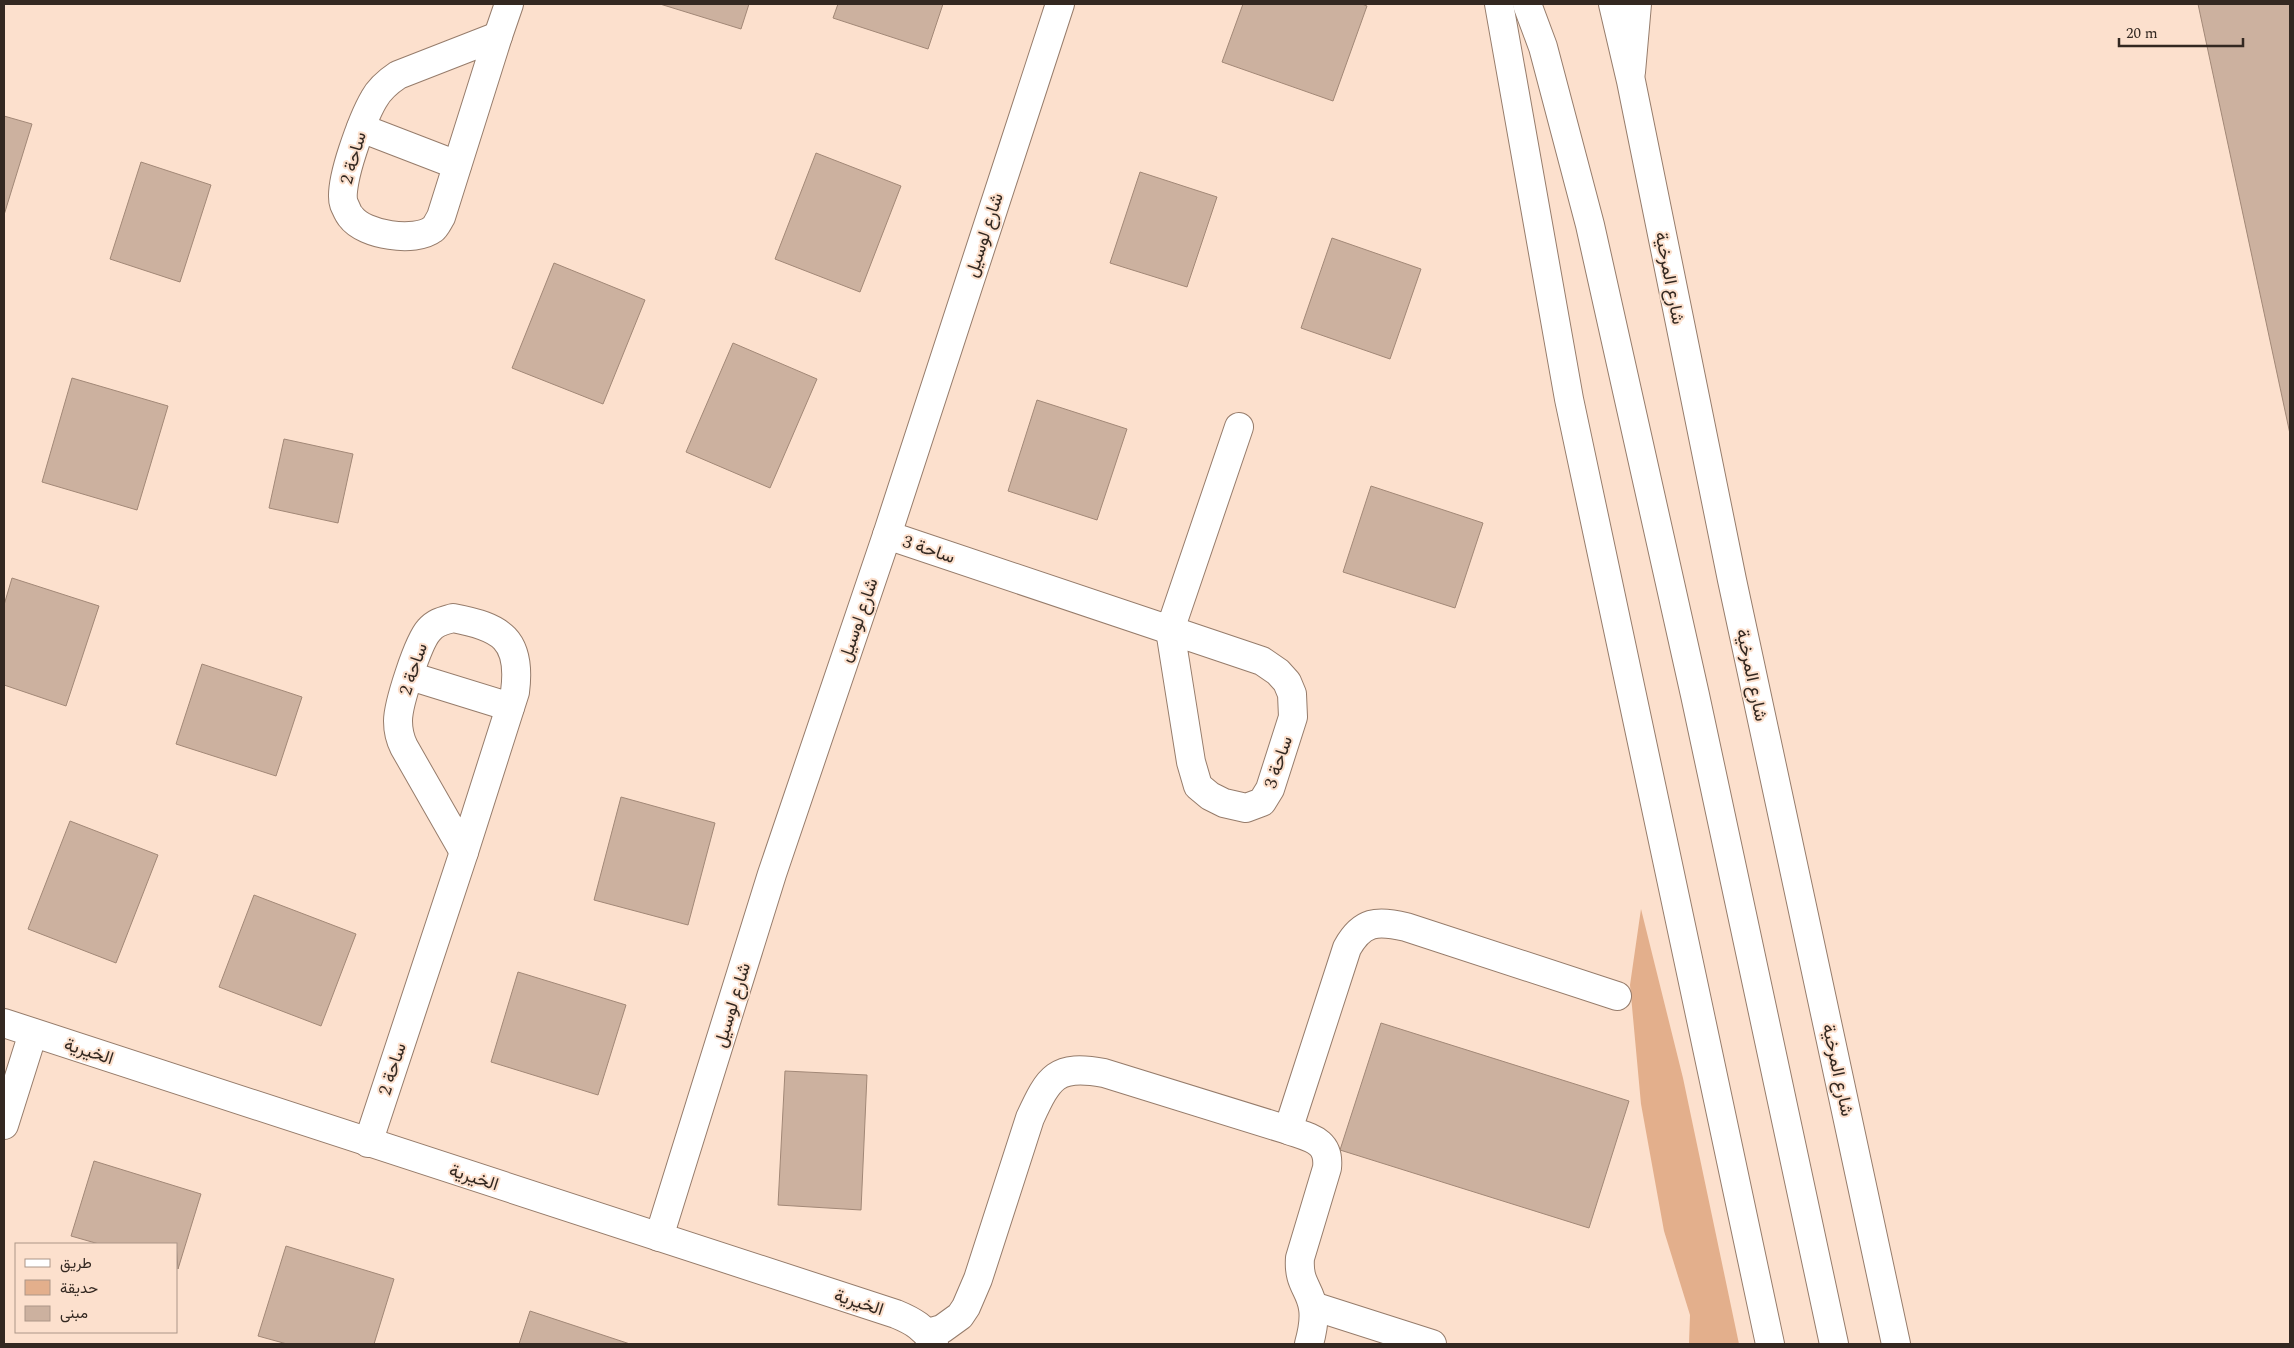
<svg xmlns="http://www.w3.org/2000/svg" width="2294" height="1348" viewBox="0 0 2294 1348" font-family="Spectral,Vazirmatn,serif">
<rect width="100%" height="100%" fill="#fce0cd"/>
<polygon fill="#e3af8c" points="1641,909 1683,1078 1739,1344 1689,1344 1690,1315 1664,1231 1641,1104 1630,985"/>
<g fill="#ccb19f" stroke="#a28877">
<polygon points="660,4 749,4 741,29"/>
<polygon points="838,4 943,4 928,49 833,18"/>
<polygon points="1243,4 1362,4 1367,6 1333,101 1222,62"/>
<polygon points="2198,4 2290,4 2290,434"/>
<polygon points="4,116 32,124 4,215"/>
<polygon points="816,153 901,186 860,292 775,259"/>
<polygon points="141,162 211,185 180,282 110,259"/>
<polygon points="1140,172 1217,197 1187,287 1110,263"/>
<polygon points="1332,238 1421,269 1390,359 1301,328"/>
<polygon points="554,263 645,300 603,404 512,368"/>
<polygon points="733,343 817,379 770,488 686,452"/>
<polygon points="72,378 168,406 137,510 42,482"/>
<polygon points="1037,400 1127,429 1097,520 1008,491"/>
<polygon points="284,439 353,454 338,523 269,508"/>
<polygon points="1371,486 1483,523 1455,608 1343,572"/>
<polygon points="12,578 99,606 66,706 4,685 4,605"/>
<polygon points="202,664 302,697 276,776 176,744"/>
<polygon points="621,797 715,823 688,925 594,900"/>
<polygon points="70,821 158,855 116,963 28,929"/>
<polygon points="254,895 356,934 321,1026 219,987"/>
<polygon points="518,972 626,1005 598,1095 491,1062"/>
<polygon points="1381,1023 1629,1101 1589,1228 1340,1150"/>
<polygon points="785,1071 867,1075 861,1210 778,1205"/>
<polygon points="94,1161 201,1194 178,1269 176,1244 99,1244 71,1236"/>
<polygon points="286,1246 394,1279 374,1344 287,1344 258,1336"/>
<polygon points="530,1311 630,1344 519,1344"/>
</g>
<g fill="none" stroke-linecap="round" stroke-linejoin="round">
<g stroke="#967c6b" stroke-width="30">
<g id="minor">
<path d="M498 36 441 217C439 220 436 227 433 229 415 243 364 235 351 217 348 214 346 208 344 204 337 185 364 116 374 99 380 88 389 81 398 75Z"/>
<polyline points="498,36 509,4"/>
<polyline points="1631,72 1637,4"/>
<polyline points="361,128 457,165"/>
<polyline points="887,535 1170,630 1239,427"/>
<path d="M453 618C501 627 522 639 515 692L464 852 404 747C400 739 398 730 398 721 398 704 418 642 429 630 436 622 443 621 453 618Z"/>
<polygon points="1170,630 1262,661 1278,672 1287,682 1292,694 1293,717 1270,789 1262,802 1246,808 1224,803 1210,796 1198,786 1191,762"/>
<polyline points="410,676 510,707"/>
<path d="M4 1023 896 1314C913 1321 925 1328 934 1344"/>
<polyline points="4,1125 33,1033"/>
<path d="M1288 1130 1347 948C1362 921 1377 920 1406 927L1617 996"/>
<polyline points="368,1143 464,852"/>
<polyline points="659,1237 772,874 887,535 1060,4"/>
<polyline points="1313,1306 1432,1344"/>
<path d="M928 1333 942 1329 960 1316 966 1307 978 1279 1030 1118C1049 1077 1056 1064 1104 1073L1288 1130C1310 1138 1330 1140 1327 1168L1300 1258C1298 1284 1310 1288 1313 1308 1315 1320 1312 1333 1309 1344"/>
</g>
</g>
<g stroke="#967c6b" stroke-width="30">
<g id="highway">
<polyline points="1499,4 1569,399 1770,1344"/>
<polyline points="1527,4 1543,47 1590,225 1695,695 1834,1344"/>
<polyline points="1613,4 1631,81 1732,580 1896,1344"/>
</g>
</g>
<use href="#minor" stroke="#fff" stroke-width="28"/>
<use href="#highway" stroke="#fff" stroke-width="28"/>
</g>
<g text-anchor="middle" stroke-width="4" stroke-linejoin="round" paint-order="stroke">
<g font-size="18" fill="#332821" stroke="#fce0cd">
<text transform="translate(353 158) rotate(-74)" y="6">ساحة 2</text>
<text transform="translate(984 235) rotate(-72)" y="6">شارع لوسيل</text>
<text transform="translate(1670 278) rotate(79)" y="6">شارع المرخية</text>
<text transform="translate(929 549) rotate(19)" y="6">ساحة 3</text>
<text transform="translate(858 620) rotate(-71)" y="6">شارع لوسيل</text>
<text transform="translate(413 669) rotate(-71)" y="6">ساحة 2</text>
<text transform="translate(1752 675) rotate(78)" y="6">شارع المرخية</text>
<text transform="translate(1278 762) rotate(-71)" y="6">ساحة 3</text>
<text transform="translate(732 1005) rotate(-73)" y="6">شارع لوسيل</text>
<text transform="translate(89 1051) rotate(18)" y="6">الخيرية</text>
<text transform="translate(392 1069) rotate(-72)" y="6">ساحة 2</text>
<text transform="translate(1838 1070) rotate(78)" y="6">شارع المرخية</text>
<text transform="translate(474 1177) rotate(18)" y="6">الخيرية</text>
<text transform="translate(859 1302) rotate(18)" y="6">الخيرية</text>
</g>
</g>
<rect width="2294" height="1348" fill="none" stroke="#332821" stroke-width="10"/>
<rect x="15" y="1243" width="162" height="90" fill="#fce0cd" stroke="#ac9688"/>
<rect x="25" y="1259" width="25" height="8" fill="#ffffff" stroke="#ac9688"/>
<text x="60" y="1268" font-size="15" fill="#332821">طريق</text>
<rect x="25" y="1280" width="25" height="15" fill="#e3af8c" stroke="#ac9688"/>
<text x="60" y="1293" font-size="15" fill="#332821">حديقة</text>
<rect x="25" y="1306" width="25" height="15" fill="#ccb19f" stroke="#ac9688"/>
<text x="60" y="1318" font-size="15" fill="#332821">مبنى</text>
<path d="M2119 38v8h124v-8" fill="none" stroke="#332821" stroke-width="2.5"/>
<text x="2126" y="38" font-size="15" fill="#332821" stroke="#fce0cd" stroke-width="4" paint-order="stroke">20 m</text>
</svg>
